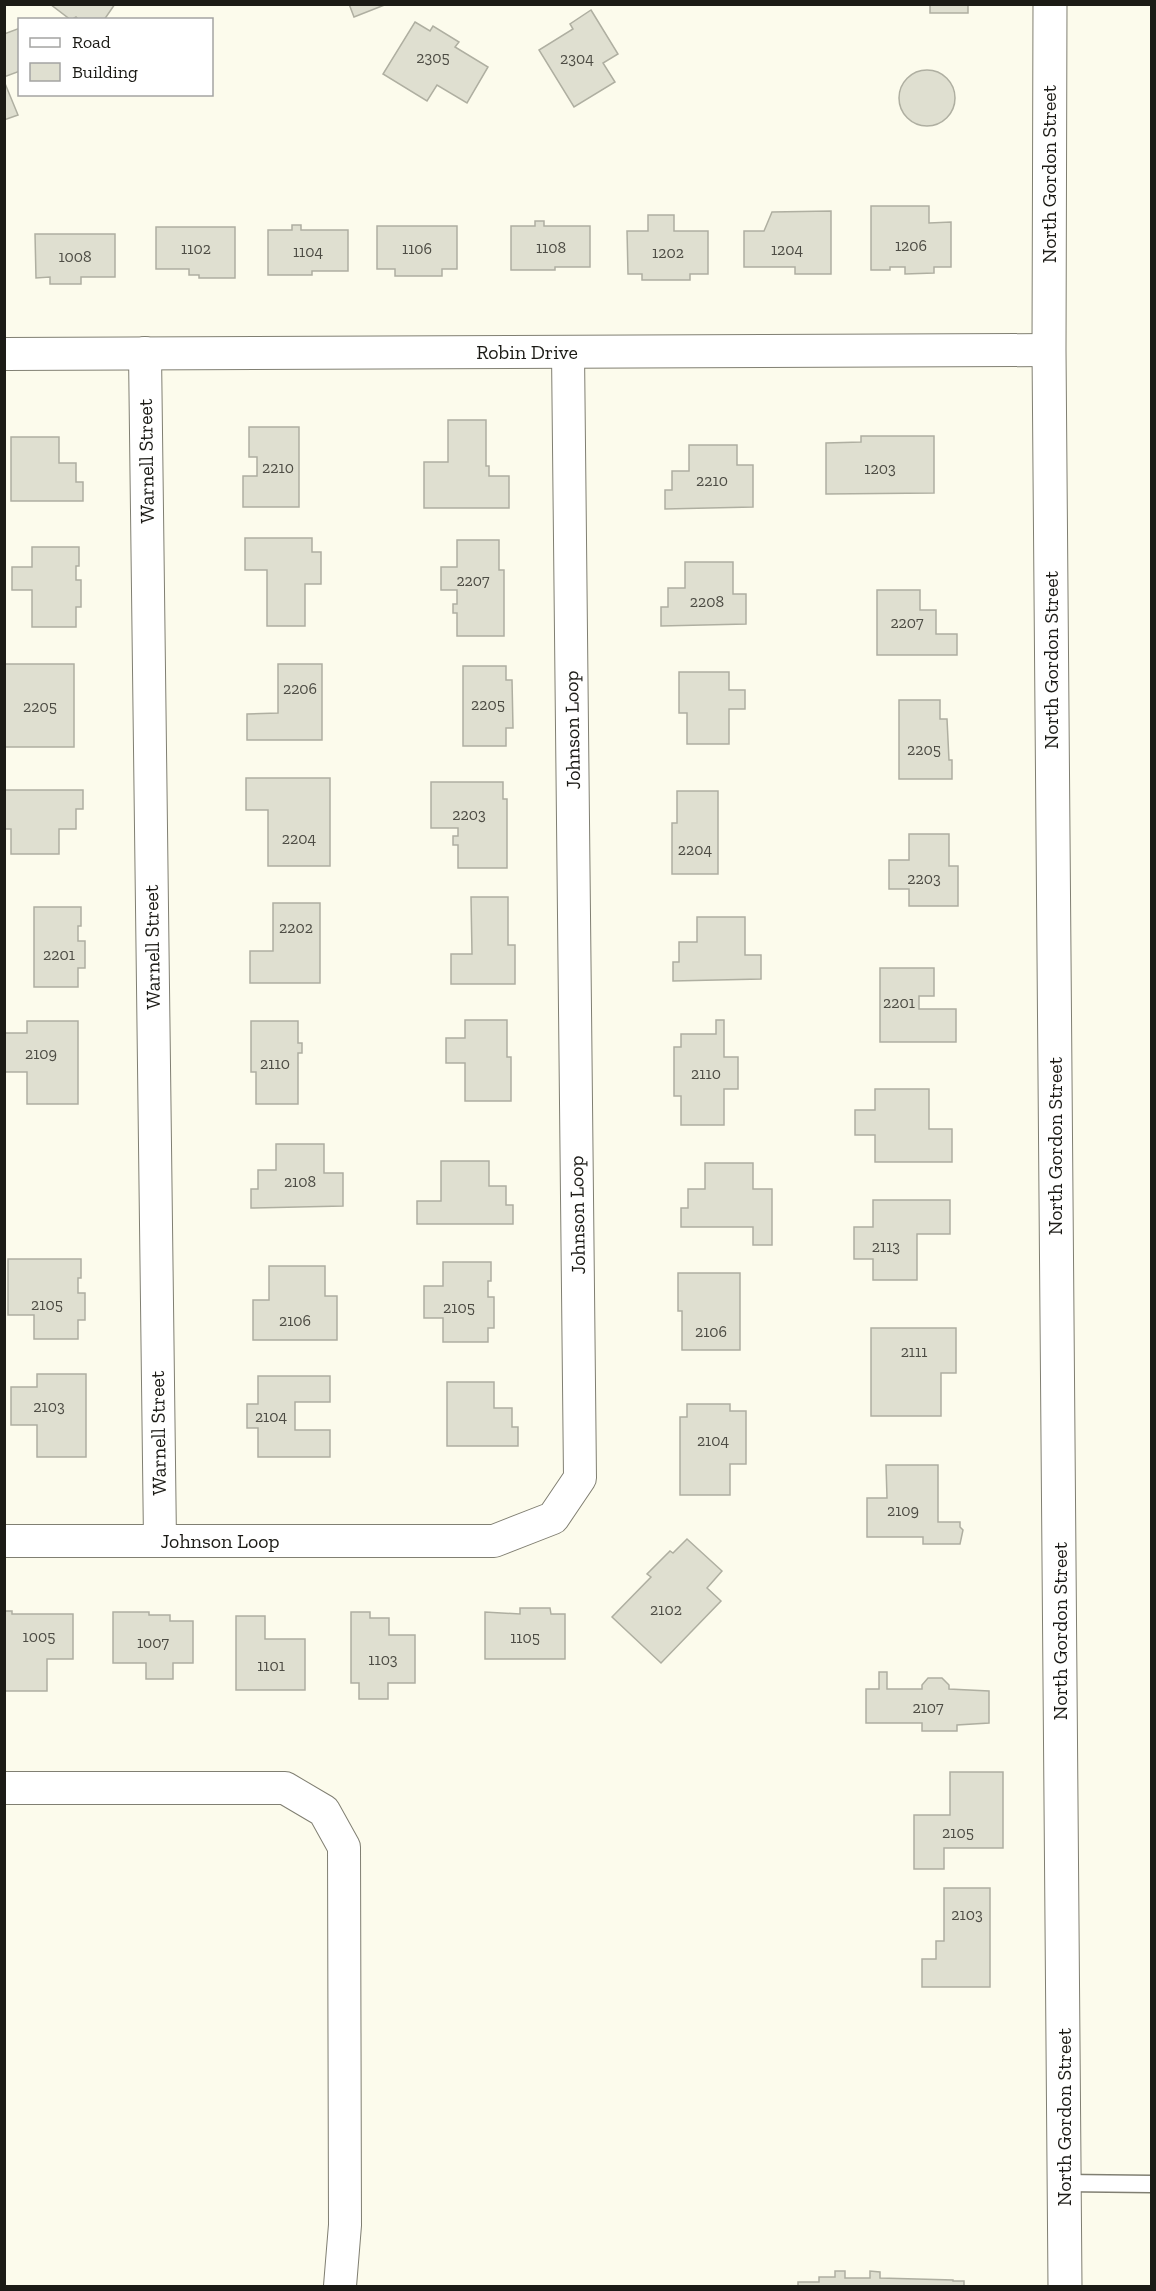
<svg xmlns="http://www.w3.org/2000/svg" width="1156" height="2291" viewBox="0 0 1156 2291" font-family="'Zilla Slab',serif">
<rect width="100%" height="100%" fill="#fcfbec"/>
<g fill="#dfdfd0" stroke="#afafa1" stroke-width="1.5">
<polygon points="50,4 115,4 104,20 79,20 76,17 71,20"/>
<polygon points="349,4 387,4 354,17"/>
<rect x="930" y="4" width="38" height="9"/>
<polygon points="591,10 618,54 603,63 615,82 574,107 539,50 573,29 570,24"/>
<polygon points="415,22 430,31 433,26 459,42 455,47 488,67 467,103 437,85 427,101 383,74"/>
<polygon points="20,28 20,71 4,77 4,34"/>
<circle cx="927" cy="98" r="28"/>
<polygon points="4,81 18,115 4,120"/>
<polygon points="871,206 929,206 929,223 951,222 951,267 934,267 934,273 905,274 905,267 890,267 890,270 871,270"/>
<polygon points="831,211 831,274 795,274 795,267 744,267 744,231 764,231 772,212"/>
<polygon points="648,215 674,215 674,231 708,231 708,274 690,274 690,280 642,280 642,274 628,274 627,231 648,231"/>
<polygon points="535,221 544,221 544,226 590,226 590,267 555,267 555,270 511,270 511,226 535,226"/>
<polygon points="292,225 301,225 301,230 348,230 348,271 312,271 312,275 268,275 268,230 292,230"/>
<polygon points="377,226 457,226 457,269 442,269 442,276 395,276 395,269 377,269"/>
<polygon points="156,227 235,227 235,278 199,278 199,275 189,275 189,269 156,269"/>
<polygon points="35,234 115,234 115,277 81,277 81,284 50,284 50,277 36,278"/>
<polygon points="448,420 486,420 486,466 489,466 489,476 509,476 509,508 424,508 424,462 448,462"/>
<polygon points="249,427 299,427 299,507 243,507 243,476 257,476 257,457 249,457"/>
<polygon points="861,436 934,436 934,493 826,494 826,443 861,442"/>
<polygon points="11,437 59,437 59,463 76,463 76,482 83,482 83,501 11,501"/>
<polygon points="689,445 737,445 737,465 753,465 753,507 665,509 665,490 672,490 672,471 689,471"/>
<polygon points="245,538 312,538 312,552 321,552 321,584 305,584 305,626 267,626 267,570 245,570"/>
<polygon points="457,540 499,540 499,570 504,570 504,636 457,636 457,613 453,613 453,604 457,604 457,590 441,590 441,567 457,567"/>
<polygon points="32,547 79,547 79,566 76,566 76,580 81,580 81,607 76,607 76,627 32,627 32,590 12,590 12,567 32,567"/>
<polygon points="685,562 733,562 733,594 746,594 746,624 661,626 661,607 668,607 668,588 685,588"/>
<polygon points="877,590 920,590 920,610 936,610 936,634 957,634 957,655 877,655"/>
<rect x="5" y="664" width="69" height="83"/>
<polygon points="278,664 322,664 322,740 247,740 247,714 278,713"/>
<polygon points="463,666 506,666 506,680 512,680 513,728 506,728 506,746 463,746"/>
<polygon points="679,672 729,672 729,690 745,690 745,709 729,709 729,744 687,744 687,713 679,713"/>
<polygon points="899,700 940,700 940,719 947,719 949,760 952,760 952,779 899,779"/>
<polygon points="246,778 330,778 330,866 268,866 268,810 246,810"/>
<polygon points="431,782 503,782 503,799 507,799 507,868 458,868 458,845 453,845 453,836 458,836 458,828 431,828"/>
<polygon points="4,790 83,790 83,809 76,809 76,829 59,829 59,854 11,854 11,829 4,829"/>
<polygon points="677,791 718,791 718,874 672,874 672,823 677,823"/>
<polygon points="909,834 949,834 949,866 958,866 958,906 909,906 909,889 889,889 889,860 909,860"/>
<polygon points="471,897 508,897 508,945 515,945 515,984 451,984 451,954 472,954"/>
<polygon points="273,903 320,903 320,983 250,983 250,951 273,951"/>
<polygon points="34,907 81,907 81,926 78,926 78,941 85,941 85,968 78,968 78,987 34,987"/>
<polygon points="697,917 745,917 745,955 761,955 761,979 673,981 673,962 679,962 679,942 697,942"/>
<polygon points="880,968 934,968 934,996 919,996 919,1009 956,1009 956,1042 880,1042"/>
<polygon points="465,1020 507,1020 507,1057 511,1057 511,1101 465,1101 465,1063 446,1063 446,1038 465,1038"/>
<polygon points="716,1020 724,1020 724,1057 738,1057 738,1089 724,1089 724,1125 681,1125 681,1096 674,1096 674,1047 681,1047 681,1034 716,1034"/>
<polygon points="27,1021 78,1021 78,1104 27,1104 27,1072 4,1072 4,1033 27,1033"/>
<polygon points="251,1021 298,1021 298,1043 302,1043 302,1053 298,1053 298,1104 256,1104 256,1072 251,1072"/>
<polygon points="875,1089 929,1089 929,1129 952,1129 952,1162 875,1162 875,1135 855,1135 855,1110 875,1110"/>
<polygon points="276,1144 324,1144 324,1173 343,1173 343,1206 251,1208 251,1189 258,1189 258,1170 276,1170"/>
<polygon points="441,1161 489,1161 489,1186 506,1186 506,1205 513,1205 513,1224 417,1224 417,1201 441,1201"/>
<polygon points="705,1163 753,1163 753,1189 772,1189 772,1245 753,1245 753,1227 681,1227 681,1208 688,1208 688,1189 705,1189"/>
<polygon points="873,1200 950,1200 950,1234 917,1234 917,1280 873,1280 873,1259 854,1259 854,1227 873,1227"/>
<polygon points="8,1259 81,1259 81,1278 78,1278 78,1293 85,1293 85,1320 78,1320 78,1339 34,1339 34,1315 8,1315"/>
<polygon points="443,1262 491,1262 491,1281 488,1281 488,1297 494,1297 494,1328 488,1328 488,1342 443,1342 443,1318 424,1318 424,1286 443,1286"/>
<polygon points="269,1266 325,1266 325,1296 337,1296 337,1340 253,1340 253,1300 269,1300"/>
<polygon points="678,1273 740,1273 740,1350 682,1350 682,1311 678,1311"/>
<polygon points="871,1328 956,1328 956,1373 941,1373 941,1416 871,1416"/>
<polygon points="37,1374 86,1374 86,1457 37,1457 37,1425 11,1425 11,1387 37,1387"/>
<polygon points="258,1376 330,1376 330,1402 295,1402 295,1430 330,1430 330,1457 258,1457 258,1428 247,1428 247,1404 258,1404"/>
<polygon points="447,1382 494,1382 494,1408 512,1408 512,1427 518,1427 518,1446 447,1446"/>
<polygon points="687,1404 730,1404 730,1411 746,1411 746,1464 730,1464 730,1495 680,1495 680,1417 687,1417"/>
<polygon points="886,1465 938,1465 938,1522 960,1522 960,1527 963,1530 960,1544 923,1544 923,1537 867,1537 867,1498 887,1498"/>
<polygon points="687,1539 722,1571 707,1588 721,1601 661,1663 612,1617 651,1577 647,1574 670,1551 673,1553"/>
<polygon points="520,1608 550,1608 551,1614 565,1614 565,1659 485,1659 485,1612 520,1614"/>
<polygon points="4,1611 12,1611 12,1614 73,1614 73,1659 47,1659 47,1691 4,1691"/>
<polygon points="113,1612 149,1612 149,1615 170,1615 170,1621 193,1621 193,1663 173,1663 173,1679 146,1679 146,1663 113,1663"/>
<polygon points="351,1612 370,1612 370,1618 389,1618 389,1635 415,1635 415,1683 388,1683 388,1699 359,1699 359,1683 351,1683"/>
<polygon points="236,1616 265,1616 265,1639 305,1639 305,1690 236,1690"/>
<polygon points="879,1672 887,1672 887,1689 922,1689 922,1685 928,1678 942,1678 949,1685 949,1689 989,1691 989,1723 957,1725 957,1731 922,1731 922,1723 866,1723 866,1689 879,1689"/>
<polygon points="950,1772 1003,1772 1003,1848 944,1848 944,1869 914,1869 914,1815 950,1815"/>
<polygon points="944,1888 990,1888 990,1987 922,1987 922,1959 936,1959 936,1941 944,1941"/>
<polygon points="835,2271 845,2271 845,2278 870,2278 870,2271 880,2272 880,2278 953,2280 953,2281 964,2281 964,2286 798,2286 798,2282 819,2282 819,2277 835,2277"/>
</g>
<g fill="none" stroke-linecap="round" stroke-linejoin="round">
<g stroke="#807f72" stroke-width="19">
<polyline id="service" points="1064,2183 1152,2184"/>
</g>
<g stroke="#807f72" stroke-width="34">
<g id="minor">
<polyline points="145,353 160,1541"/>
<polyline points="4,354 1049,350"/>
<polyline points="4,1541 494,1541 553,1518 580,1478 568,352"/>
<polyline points="4,1788 285,1788 324,1811 344,1847 345,2225 340,2286"/>
</g>
</g>
<g stroke="#807f72" stroke-width="35">
<polyline id="tertiary" points="1050,4 1049,350 1065,2286"/>
</g>
<use href="#service" stroke="#fff" stroke-width="16"/>
<use href="#minor" stroke="#fff" stroke-width="32"/>
<use href="#tertiary" stroke="#fff" stroke-width="33"/>
</g>
<g text-anchor="middle" stroke-width="5" stroke-linejoin="round" paint-order="stroke">
<g font-size="16" fill="#4d4c44">
<text x="433" y="63">2305</text>
<text x="577" y="64">2304</text>
<text x="911" y="251">1206</text>
<text x="551" y="253">1108</text>
<text x="196" y="254">1102</text>
<text x="417" y="254">1106</text>
<text x="787" y="255">1204</text>
<text x="308" y="257">1104</text>
<text x="668" y="258">1202</text>
<text x="75" y="262">1008</text>
<text x="278" y="473">2210</text>
<text x="880" y="474">1203</text>
<text x="712" y="486">2210</text>
<text x="473" y="586">2207</text>
<text x="707" y="607">2208</text>
<text x="907" y="628">2207</text>
<text x="300" y="694">2206</text>
<text x="488" y="710">2205</text>
<text x="40" y="712">2205</text>
<text x="924" y="755">2205</text>
<text x="469" y="820">2203</text>
<text x="299" y="844">2204</text>
<text x="695" y="855">2204</text>
<text x="924" y="884">2203</text>
<text x="296" y="933">2202</text>
<text x="59" y="960">2201</text>
<text x="899" y="1008">2201</text>
<text x="41" y="1059">2109</text>
<text x="275" y="1069">2110</text>
<text x="706" y="1079">2110</text>
<text x="300" y="1187">2108</text>
<text x="886" y="1252">2113</text>
<text x="47" y="1310">2105</text>
<text x="459" y="1313">2105</text>
<text x="295" y="1326">2106</text>
<text x="711" y="1337">2106</text>
<text x="914" y="1357">2111</text>
<text x="49" y="1412">2103</text>
<text x="271" y="1422">2104</text>
<text x="713" y="1446">2104</text>
<text x="903" y="1516">2109</text>
<text x="666" y="1615">2102</text>
<text x="39" y="1642">1005</text>
<text x="525" y="1643">1105</text>
<text x="153" y="1648">1007</text>
<text x="383" y="1665">1103</text>
<text x="271" y="1671">1101</text>
<text x="928" y="1713">2107</text>
<text x="958" y="1838">2105</text>
<text x="967" y="1920">2103</text>
</g>
<g font-size="20" fill="#1c1b16" stroke="#fff">
<text transform="translate(1049 174) rotate(-90)" y="7">North Gordon Street</text>
<text x="527" y="359">Robin Drive</text>
<text transform="translate(146 461) rotate(-91)" y="7">Warnell Street</text>
<text transform="translate(1051 660) rotate(-90)" y="7">North Gordon Street</text>
<text transform="translate(572 730) rotate(-91)" y="7">Johnson Loop</text>
<text transform="translate(152 947) rotate(-91)" y="7">Warnell Street</text>
<text transform="translate(1055 1146) rotate(-90)" y="7">North Gordon Street</text>
<text transform="translate(577 1215) rotate(-91)" y="7">Johnson Loop</text>
<text transform="translate(158 1433) rotate(-91)" y="7">Warnell Street</text>
<text x="220" y="1548">Johnson Loop</text>
<text transform="translate(1060 1631) rotate(-90)" y="7">North Gordon Street</text>
<text transform="translate(1064 2117) rotate(-90)" y="7">North Gordon Street</text>
</g>
</g>
<rect width="1156" height="2291" fill="none" stroke="#1c1b16" stroke-width="12"/>
<rect x="18" y="18" width="195" height="78" fill="#ffffff" stroke="#a4a4a2" stroke-width="1.5"/>
<rect x="30" y="38" width="30" height="9" fill="#ffffff" stroke="#a4a4a2" stroke-width="1.5"/>
<text x="72" y="48" font-size="18" fill="#1c1b16">Road</text>
<rect x="30" y="63" width="30" height="18" fill="#dfdfd0" stroke="#a4a4a2" stroke-width="1.5"/>
<text x="72" y="78" font-size="18" fill="#1c1b16">Building</text>
</svg>
